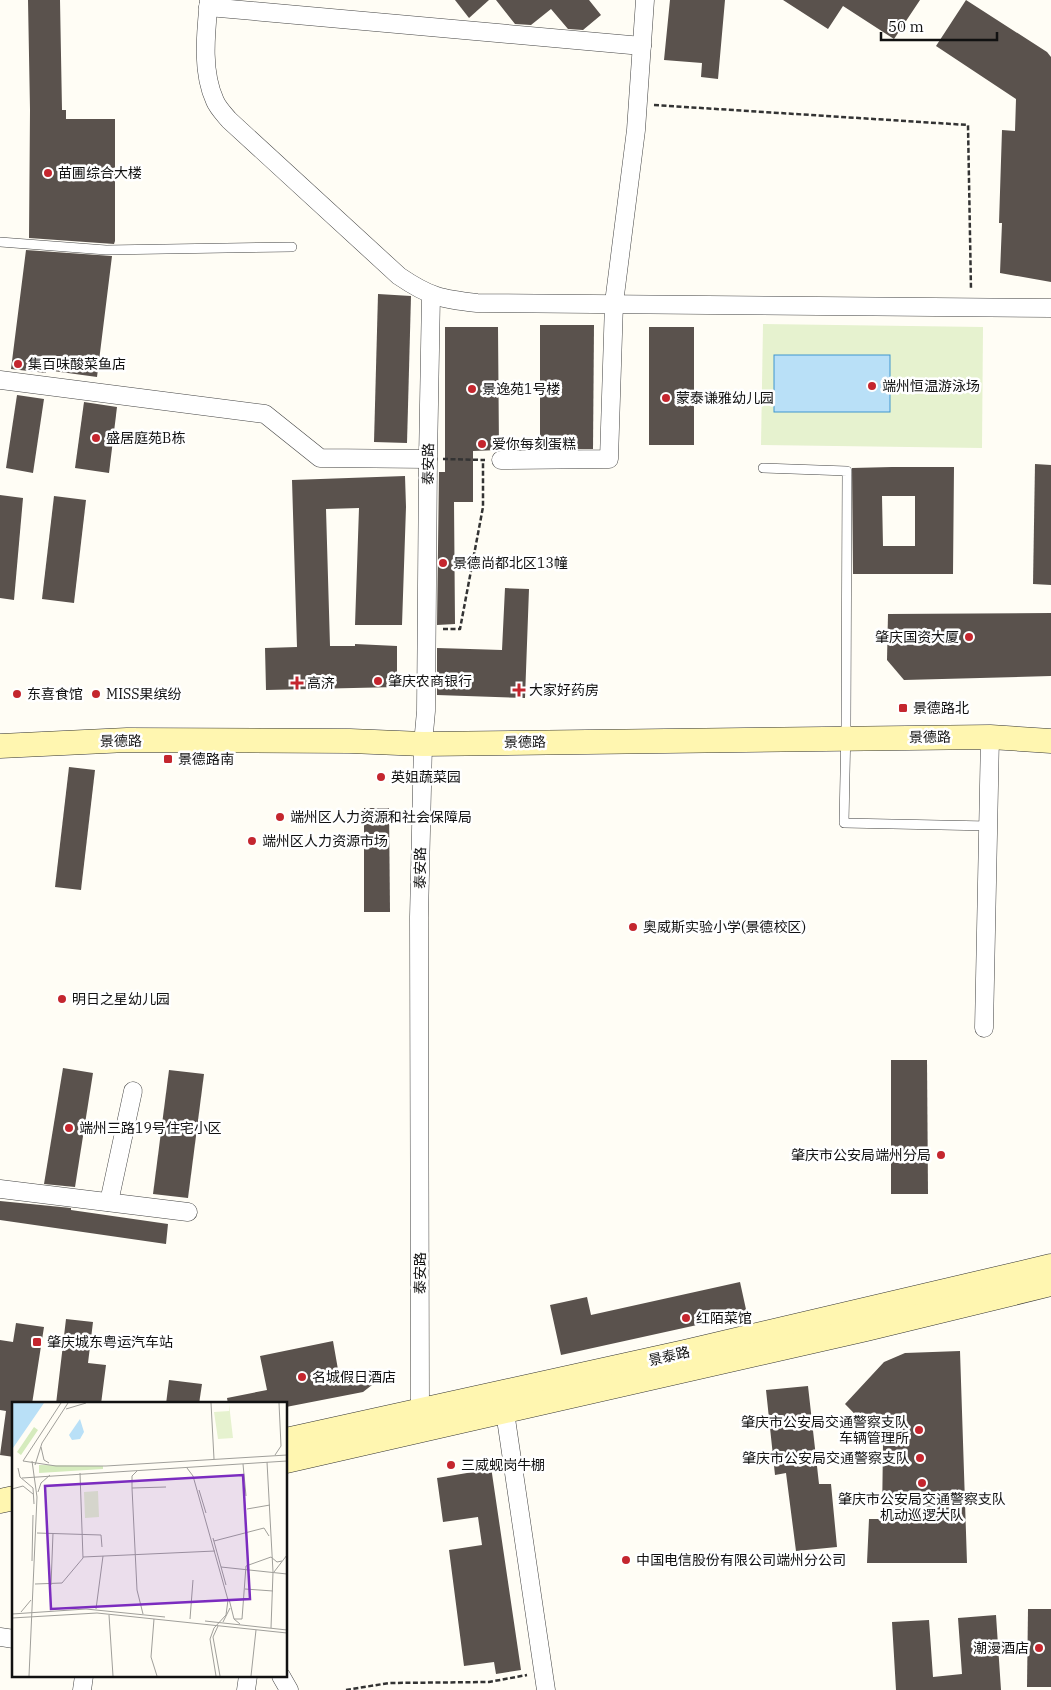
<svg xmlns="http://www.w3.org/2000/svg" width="1051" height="1690" viewBox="0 0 1051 1690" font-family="'IBM Plex Serif','Noto Sans SC',serif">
<rect width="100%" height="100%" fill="#fffdf5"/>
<polygon fill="#e6f2cf" points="763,324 983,327 982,448 761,445"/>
<rect fill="#b9e0f7" stroke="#3f96cf" x="774" y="355" width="116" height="57"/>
<g fill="#5a524d" fill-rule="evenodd">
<polygon points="28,0 60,0 62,110 66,110 66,119 115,119 115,241 114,244 29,238 30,110"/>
<polygon points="455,0 489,0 469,18"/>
<polygon points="496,0 589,0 601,15 583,30 568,29 551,9 531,25 515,24"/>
<polygon points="670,0 725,0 718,79 701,77 702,63 664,60"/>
<polygon points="783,0 920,0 894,39 843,6 828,29"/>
<polygon points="966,0 1047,52 1051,57 1051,282 1000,273 1002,223 999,223 1002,130 1015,131 1016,99 936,46"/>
<polygon points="26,250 112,256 97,377 46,370 46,373 11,369"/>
<polygon points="378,294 411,296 407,443 374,442"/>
<polygon points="540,325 594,325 593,449 540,449"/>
<polygon points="445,327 498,327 499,450 473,451 473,502 454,502 455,624 437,625 439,472 445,472"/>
<rect x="649" y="327" width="45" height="118"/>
<polygon points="17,395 44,399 33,473 6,468"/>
<polygon points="84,402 117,407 109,473 75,468"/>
<polygon points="1035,464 1051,465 1051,585 1033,584"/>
<path d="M892 467H954L953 574H853L852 468ZM882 496H915V546H883Z"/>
<polygon points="405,476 406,507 402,625 355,625 359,508 326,509 330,646 355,646 355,644 397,646 397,687 266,690 265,648 297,647 292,480"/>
<polygon points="0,495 23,498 14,600 0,598"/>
<polygon points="54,496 86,500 74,603 42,599"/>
<polygon points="505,588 529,589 525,698 437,695 437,648 502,650"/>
<polygon points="1051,613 1051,676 904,680 887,660 888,614"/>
<polygon points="69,767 95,770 81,890 55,887"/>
<polygon points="364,808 389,808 390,912 364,912"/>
<polygon points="891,1060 927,1060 928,1194 891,1194"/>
<polygon points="63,1068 93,1073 75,1187 44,1184"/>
<polygon points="169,1070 204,1074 188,1198 153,1194"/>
<polygon points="0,1201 71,1208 71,1210 168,1224 166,1244 0,1220"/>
<polygon points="740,1282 747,1314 561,1355 550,1305 587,1297 591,1315"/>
<polygon points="66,1319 93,1322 88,1363 106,1365 101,1404 56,1404"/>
<polygon points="16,1323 44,1327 32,1404 14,1404 14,1457 0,1455 6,1411 0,1410 0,1340 13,1342"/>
<polygon points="333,1341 340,1381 377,1374 372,1385 363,1392 286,1407 286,1404 228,1404 227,1398 267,1390 260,1356"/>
<polygon points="960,1351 967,1563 867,1563 869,1519 882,1519 883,1443 845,1404 884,1362 905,1353"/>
<polygon points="169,1380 202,1384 199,1404 166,1404"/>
<polygon points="808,1386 819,1484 831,1484 837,1547 796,1551 786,1473 775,1475 766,1390"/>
<polygon points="490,1460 521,1670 496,1674 494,1662 464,1666 449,1550 482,1545 478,1517 443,1522 437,1478 473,1472 471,1462"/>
<polygon points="1028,1609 1051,1609 1051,1687 1027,1687"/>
<polygon points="996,1615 1001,1690 896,1690 892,1622 929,1620 933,1677 962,1674 958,1618"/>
</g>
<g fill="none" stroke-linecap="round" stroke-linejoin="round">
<g stroke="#444" stroke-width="10">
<g id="lane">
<polyline points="0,242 106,250 292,247"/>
<polyline points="763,468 847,471 846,726 844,823 989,826"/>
</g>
</g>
<g stroke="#444" stroke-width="19">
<g id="street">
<path d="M209 0C206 32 201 71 215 101 218 108 224 114 229 120L399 276C430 297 441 299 477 303L1051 308"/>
<polyline points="208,7 642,46"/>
<polyline points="0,380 265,414 320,458 428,459"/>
<polyline points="501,460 609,459 614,303 636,130 645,0"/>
<polyline points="984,1028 990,737"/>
<polyline points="0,1189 188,1212"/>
<polyline points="109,1202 133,1091"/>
<polyline points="420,1412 419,917 423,744 426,711 428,459 431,295"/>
<polyline points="505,1412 546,1690"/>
<polyline points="0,1637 14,1639"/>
<polyline points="281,1676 289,1690"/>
<polyline points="82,1690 84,1676"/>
<polyline points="246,1690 248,1676"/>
</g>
</g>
<g stroke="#333" stroke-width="25">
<g id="secondary">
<polyline points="0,746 127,740 350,741 423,744 990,737 1051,741"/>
<polyline points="286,1440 685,1352 1051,1266"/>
<polyline points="286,1461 866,1329 1051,1284"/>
<polyline points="0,1501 14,1498"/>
</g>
</g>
<g stroke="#333" stroke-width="2.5" stroke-dasharray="5 2.5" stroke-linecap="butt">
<polyline points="654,105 968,125 971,290"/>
<polyline points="443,459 485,460"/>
<polyline points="443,629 460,629 483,507 483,460"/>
<polyline points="346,1690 389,1683 489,1682 527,1675"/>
</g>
<use href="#lane" stroke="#fff" stroke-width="9"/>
<use href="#street" stroke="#fff" stroke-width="18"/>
<use href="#secondary" stroke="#fff6b0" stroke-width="24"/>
</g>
<g fill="#c4262e" stroke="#fff" stroke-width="2">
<circle cx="48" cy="173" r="5"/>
<circle cx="18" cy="364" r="5"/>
<circle cx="872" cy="386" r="5"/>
<circle cx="472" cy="389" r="5"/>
<circle cx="666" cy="398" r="5"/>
<circle cx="96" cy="438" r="5"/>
<circle cx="482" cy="444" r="5"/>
<circle cx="443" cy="563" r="5"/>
<circle cx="969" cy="637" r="5"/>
<circle cx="378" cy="681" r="5"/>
<path d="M294.5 675.5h5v5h5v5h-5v5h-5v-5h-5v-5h5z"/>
<path d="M516.5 682.5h5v5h5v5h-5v5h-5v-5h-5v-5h5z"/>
<circle cx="17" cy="694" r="5"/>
<circle cx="96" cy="694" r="5"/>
<rect x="898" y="703" width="10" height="10" rx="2.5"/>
<rect x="163" y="754" width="10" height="10" rx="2.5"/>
<circle cx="381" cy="777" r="5"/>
<circle cx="280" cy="817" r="5"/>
<circle cx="252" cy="841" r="5"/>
<circle cx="633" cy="927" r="5"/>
<circle cx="62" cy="999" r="5"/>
<circle cx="69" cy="1128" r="5"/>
<circle cx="941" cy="1155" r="5"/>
<circle cx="686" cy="1318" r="5"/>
<rect x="32" y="1337" width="10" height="10" rx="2.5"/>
<circle cx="302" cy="1377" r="5"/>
<circle cx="919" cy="1430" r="5"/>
<circle cx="920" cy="1458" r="5"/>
<circle cx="451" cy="1465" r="5"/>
<circle cx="922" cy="1483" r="5"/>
<circle cx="626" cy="1560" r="5"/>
<circle cx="1039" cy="1648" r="5"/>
</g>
<g text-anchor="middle" stroke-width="5" stroke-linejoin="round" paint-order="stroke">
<g font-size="14" fill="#111" stroke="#fff" text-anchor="start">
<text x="58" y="178">苗圃综合大楼</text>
<text x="28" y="369">集百味酸菜鱼店</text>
<text x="882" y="391">端州恒温游泳场</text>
<text x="482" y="394">景逸苑1号楼</text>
<text x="676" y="403">蒙泰谦雅幼儿园</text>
<text x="106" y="443">盛居庭苑B栋</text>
<text x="492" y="449">爱你每刻蛋糕</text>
<text x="453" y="568">景德尚都北区13幢</text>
<text x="959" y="642" text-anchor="end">肇庆国资大厦</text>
<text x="388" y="686">肇庆农商银行</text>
<text x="307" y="688">高济</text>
<text x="529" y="695">大家好药房</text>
<text x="27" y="699">东喜食馆</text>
<text x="106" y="699">MISS果缤纷</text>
<text x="913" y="713">景德路北</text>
<text x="178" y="764">景德路南</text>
<text x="391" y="782">英姐蔬菜园</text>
<text x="290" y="822">端州区人力资源和社会保障局</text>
<text x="262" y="846">端州区人力资源市场</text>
<text x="643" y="932">奥威斯实验小学(景德校区)</text>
<text x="72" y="1004">明日之星幼儿园</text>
<text x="79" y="1133">端州三路19号住宅小区</text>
<text x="931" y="1160" text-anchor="end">肇庆市公安局端州分局</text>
<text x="696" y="1323">红陌菜馆</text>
<text x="47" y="1347">肇庆城东粤运汽车站</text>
<text x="312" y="1382">名城假日酒店</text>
<text x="909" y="1427" text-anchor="end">肇庆市公安局交通警察支队<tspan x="909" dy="16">车辆管理所</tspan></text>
<text x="910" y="1463" text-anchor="end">肇庆市公安局交通警察支队</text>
<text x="461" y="1470">三威蚬岗牛棚</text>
<text x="922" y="1504" text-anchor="middle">肇庆市公安局交通警察支队<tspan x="922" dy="16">机动巡逻大队</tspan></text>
<text x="636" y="1565">中国电信股份有限公司端州分公司</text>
<text x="1029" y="1653" text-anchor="end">潮漫酒店</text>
</g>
<g font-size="14" fill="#111" stroke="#fff">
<text transform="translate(428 464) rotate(-89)" y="5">泰安路</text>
<text transform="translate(930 737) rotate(-1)" y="5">景德路</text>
<text transform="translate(121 741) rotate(-1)" y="5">景德路</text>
<text transform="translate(525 742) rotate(-1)" y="5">景德路</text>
<text transform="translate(420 868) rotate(-89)" y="5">泰安路</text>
<text transform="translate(420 1273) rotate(-90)" y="5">泰安路</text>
<text transform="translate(669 1356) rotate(-13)" y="5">景泰路</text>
</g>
</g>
<g transform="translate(12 1402)">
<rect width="275" height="275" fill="#fffdf5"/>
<path d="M22 25 26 28 9 53 5 50ZM27 63 91 64V67L27 71Z" fill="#d5ebbd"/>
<path d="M217 2 221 36 206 37 202 10 217 9ZM86 89 87 115 73 116 72 90Z" fill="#e6f2cf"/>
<path d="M0 1H32L1 46H0ZM68 17 72 30 68 37 60 38 57 33Z" fill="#b9e0f7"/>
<path fill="none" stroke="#a09f9a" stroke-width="1" d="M199 1 202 57M54 7 74 1M29 45 32 58 37 61M263 53 269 44 267 1M11 59 44 64H94L275 53M11 59 49 1M255 60 261 170 259 226M231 62 234 94M23 63 30 41 56 1M6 66 8 75 21 86 22 102M175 66 181 74 216 198 214 213 202 226 198 237 204 274M125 69 120 74V86L125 188 131 212M10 76 275 59M120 86 154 85M0 87 11 84 21 92M187 88 194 111M26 90 29 81 38 73M235 107 258 103M25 131 89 133 90 145M201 136 214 183M202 139 252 126 257 134M71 155 203 149M20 159 21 113M209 165 275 172M262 170 275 153M23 182 50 181 71 156 68 71M39 183 41 131M233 187 261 189M217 197 222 217 228 222M84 207 91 154M9 210 19 198M0 212 74 207 153 215M97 213 101 274M0 216 85 211 275 231M142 217 139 255 145 274M178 217 181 178M222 217H230L234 164 259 155 265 160 270 159M193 219 275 228M211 220 218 206M206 224 201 235 208 274M17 274 25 95 20 59M239 274 244 228"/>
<path fill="#7b2cbf" fill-opacity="0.15" stroke="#7b2cbf" stroke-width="2.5" d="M231 73 238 197 39 207 33 84Z"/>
<rect width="275" height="275" fill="none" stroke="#111" stroke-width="2.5"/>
</g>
<path d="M881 32v8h116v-8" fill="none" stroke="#111111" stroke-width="2.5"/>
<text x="888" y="32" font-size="15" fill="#111111" stroke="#ffffff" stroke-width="4" paint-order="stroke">50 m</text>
</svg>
